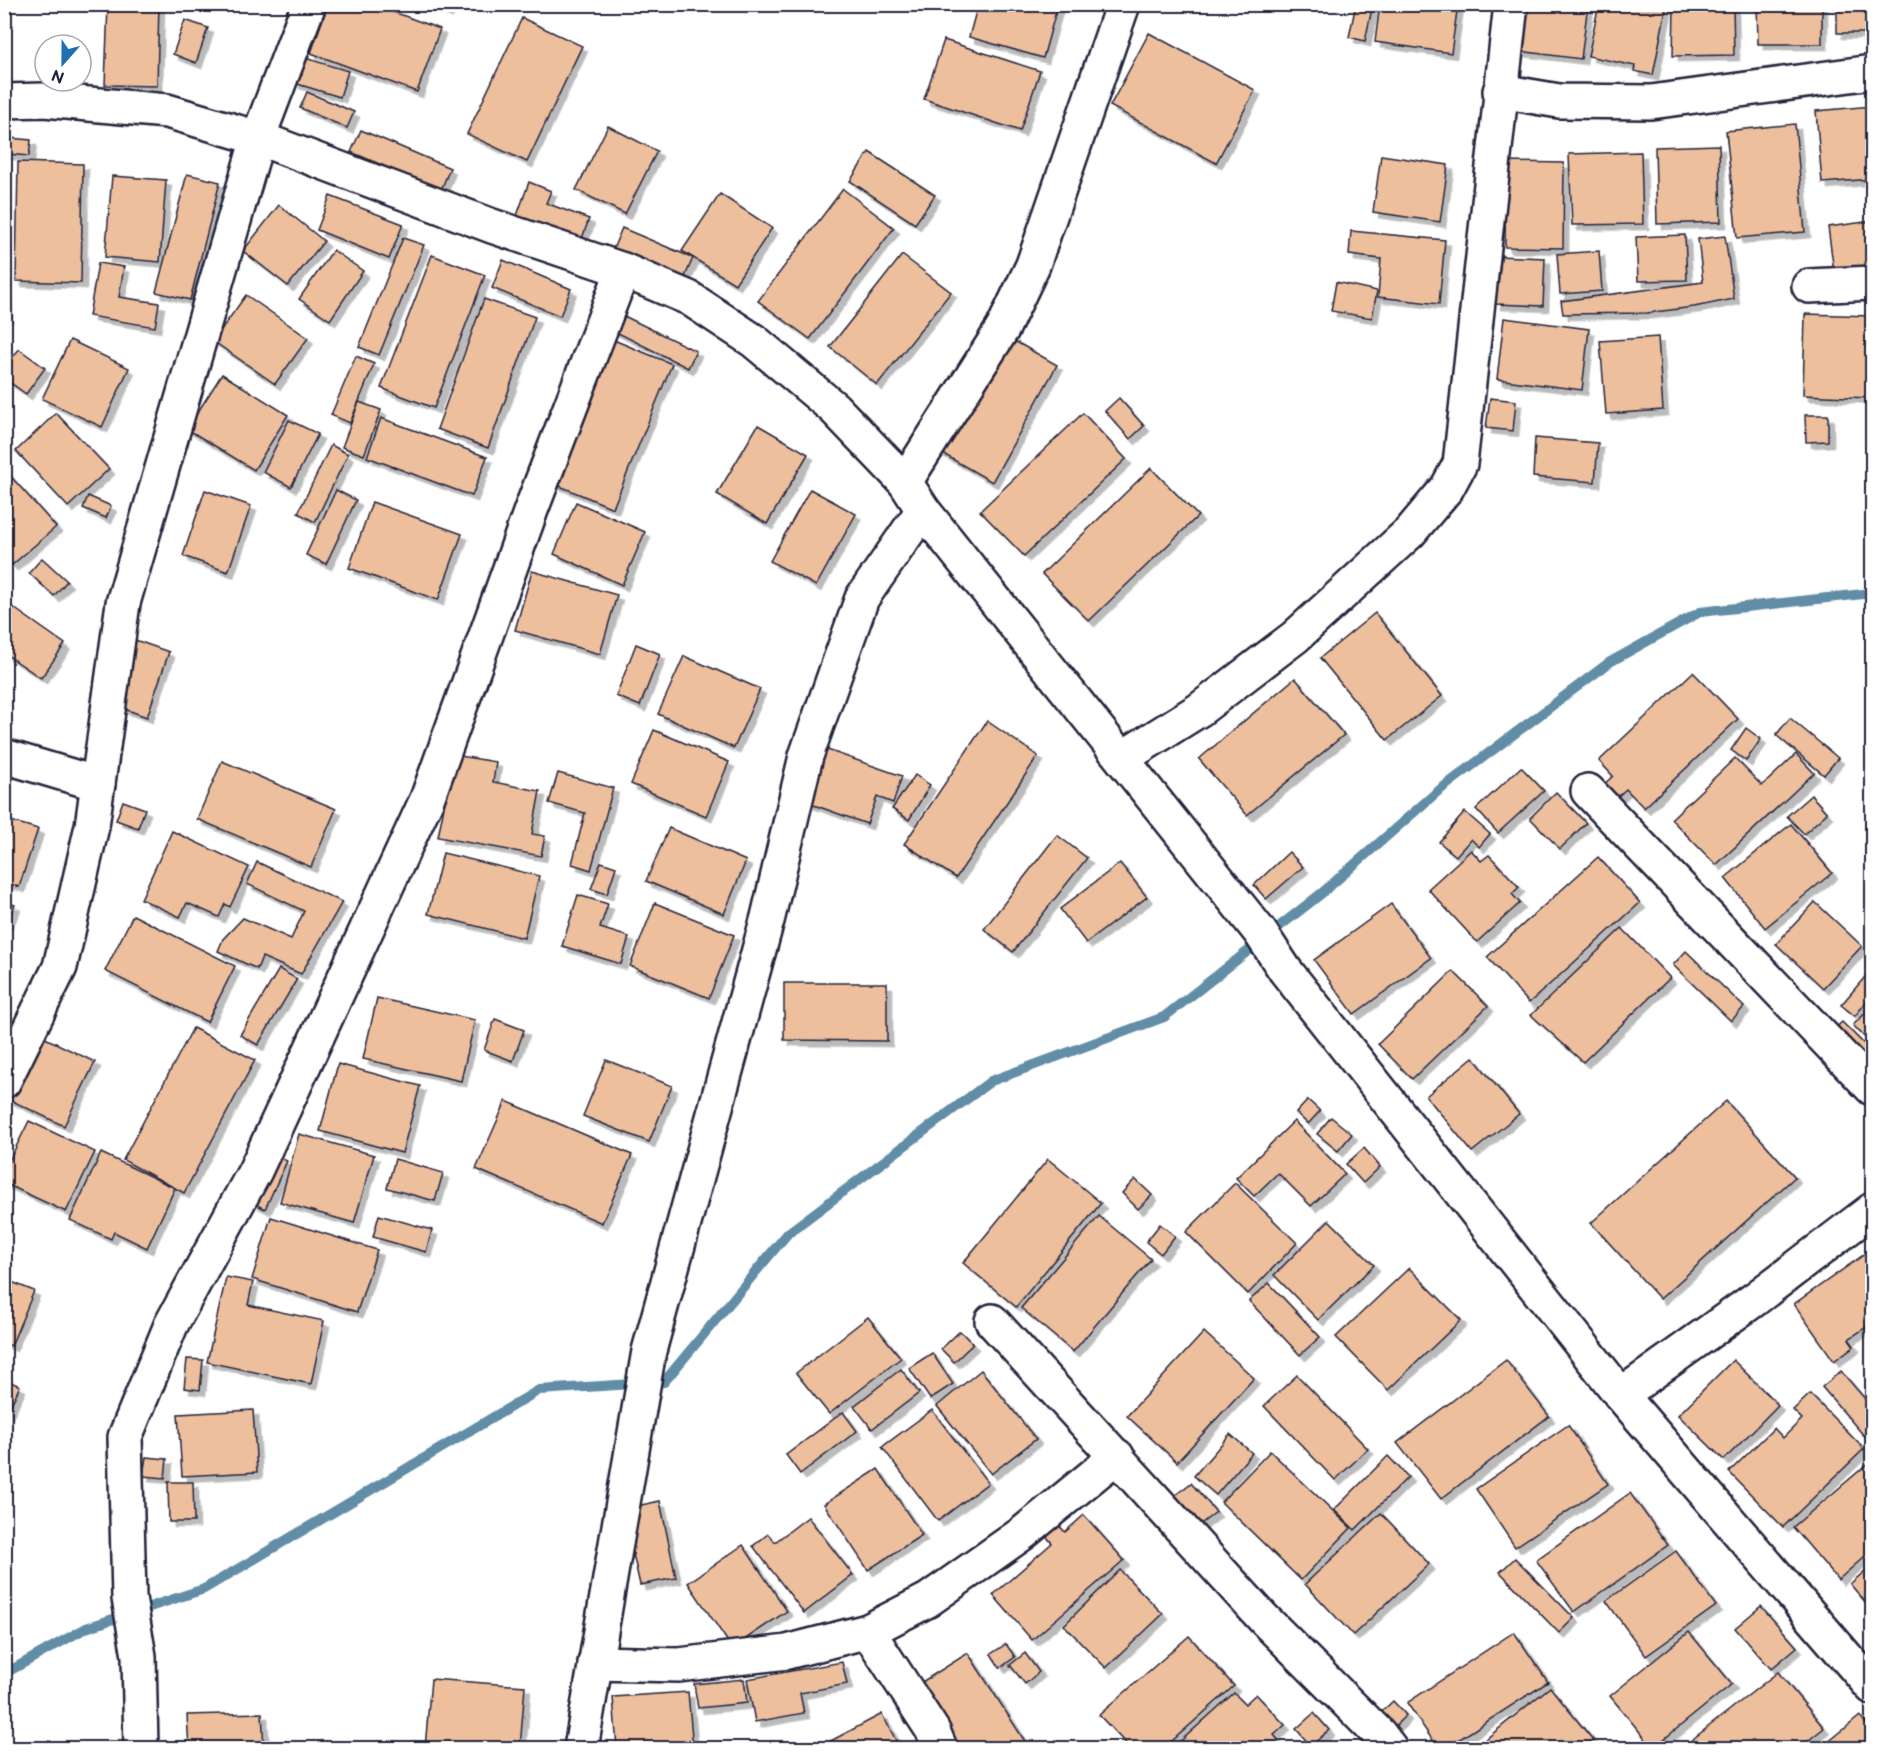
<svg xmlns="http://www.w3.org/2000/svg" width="1877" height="1753" viewBox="0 0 1877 1753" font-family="'Balsamiq Sans',sans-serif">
<defs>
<filter id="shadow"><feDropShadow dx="5.5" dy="5.5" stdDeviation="0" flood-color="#0004"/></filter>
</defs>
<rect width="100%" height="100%" fill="#fff"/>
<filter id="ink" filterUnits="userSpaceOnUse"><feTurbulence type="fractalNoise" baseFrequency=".0167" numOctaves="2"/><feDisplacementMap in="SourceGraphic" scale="12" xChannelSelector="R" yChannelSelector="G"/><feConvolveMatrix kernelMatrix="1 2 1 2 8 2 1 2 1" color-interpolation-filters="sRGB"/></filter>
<g filter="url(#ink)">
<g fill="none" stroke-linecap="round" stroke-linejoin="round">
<polyline stroke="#628da6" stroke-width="10" points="4,1674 86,1628 204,1589 539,1390 664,1382 788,1233 991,1081 1164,1017 1322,893 1437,792 1610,662 1700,612 1872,593"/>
</g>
<g fill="#edbf9d" stroke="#22223b" stroke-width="1.5" filter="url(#shadow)">
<polygon points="108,4 159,4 157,86 105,85"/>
<polygon points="328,4 372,4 440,29 417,92 311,53"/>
<polygon points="427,4 449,4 447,12"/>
<polygon points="978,4 1058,4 1043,58 969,37"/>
<polygon points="1356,4 1373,4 1365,41 1349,37"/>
<polygon points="1380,4 1458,4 1451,53 1375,42"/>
<polygon points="1525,4 1588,4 1581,59 1519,51"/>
<polygon points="1599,4 1667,4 1653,75 1634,71 1635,66 1588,56"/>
<polygon points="1674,4 1733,4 1734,55 1673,56"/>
<polygon points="1757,4 1822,4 1822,44 1758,44"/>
<rect x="1837" y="4" width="35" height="29"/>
<polygon points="522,18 582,46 527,162 467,134"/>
<polygon points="185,20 208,28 196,63 173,54"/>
<polygon points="1149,33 1255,90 1216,163 1110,106"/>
<polygon points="944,40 1040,71 1020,131 924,99"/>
<polygon points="302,57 348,71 340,97 294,83"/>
<polygon points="307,92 354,112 347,128 300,108"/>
<polygon points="1872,106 1872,179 1822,183 1816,111"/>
<polygon points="1795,124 1805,232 1737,238 1726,131"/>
<polygon points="608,126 657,151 625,214 576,190"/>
<polygon points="361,130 450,168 441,190 351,152"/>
<polygon points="9,138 31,140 29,156 7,154"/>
<polygon points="1719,145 1721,222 1657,224 1655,147"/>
<polygon points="869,152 935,195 915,224 850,181"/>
<polygon points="1641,152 1643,224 1572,225 1569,154"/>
<polygon points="1381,155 1448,165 1440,222 1373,212"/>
<polygon points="18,162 83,164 81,283 16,281"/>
<polygon points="1506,162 1564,163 1563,248 1505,247"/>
<polygon points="187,174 220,182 190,300 156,292"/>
<polygon points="112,176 166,180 160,262 105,257"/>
<polygon points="529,182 551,191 546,203 589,219 579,247 514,224"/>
<polygon points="843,189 894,228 810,339 758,301"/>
<polygon points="720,194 772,228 735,284 682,251"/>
<polygon points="330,196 403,224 389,259 317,230"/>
<polygon points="279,205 324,241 288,286 243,251"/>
<polygon points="1872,221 1872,254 1871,254 1872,267 1834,272 1828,227"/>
<polygon points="622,228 693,258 681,286 610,256"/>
<polygon points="1351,231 1445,240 1439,304 1378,297 1381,259 1349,255"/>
<polygon points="1685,235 1687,280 1638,281 1636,237"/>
<polygon points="1725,236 1734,299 1694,307 1647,313 1563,314 1561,301 1703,282 1698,239"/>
<polygon points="403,238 424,245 379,355 359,347"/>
<polygon points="4,241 5,241 7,317 4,317"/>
<polygon points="333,250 363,271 330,320 299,299"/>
<polygon points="1599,251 1602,291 1560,294 1557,254"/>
<polygon points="432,255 485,275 434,408 381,388"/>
<polygon points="902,255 951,292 877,385 830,347"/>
<polygon points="1497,256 1545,258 1543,306 1495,304"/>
<polygon points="503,260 571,289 560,316 492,288"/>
<polygon points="98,263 124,267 119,297 159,303 155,327 89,316"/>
<polygon points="1336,282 1377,291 1372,318 1331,311"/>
<polygon points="246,295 308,338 275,384 213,341"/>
<polygon points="484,299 535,317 488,448 437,429"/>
<polygon points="620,314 696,351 688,368 612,330"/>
<polygon points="1805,314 1872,316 1870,398 1803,395"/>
<polygon points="1504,318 1589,329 1582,390 1497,379"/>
<polygon points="1004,335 1057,365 992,482 938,451"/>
<polygon points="604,336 672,364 613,508 545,480"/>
<polygon points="1658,337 1663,410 1606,414 1600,341"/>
<polygon points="70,340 129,368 102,427 42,399"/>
<polygon points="19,349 45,368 26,394 4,378 4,369"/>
<polygon points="356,356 374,364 350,423 331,415"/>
<polygon points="222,374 288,415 254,470 187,429"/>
<polygon points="1119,398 1144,426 1130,439 1105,411"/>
<polygon points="1490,398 1516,401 1513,431 1486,428"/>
<polygon points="359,402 381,410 364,455 342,447"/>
<polygon points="56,413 109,469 68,507 16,451"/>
<polygon points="1083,413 1126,459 1024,556 980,511"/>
<polygon points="1805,415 1828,415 1828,441 1806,442"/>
<polygon points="381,418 487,457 472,496 367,457"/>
<polygon points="289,420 318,434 291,487 263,472"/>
<polygon points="758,425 808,454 767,524 717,494"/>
<polygon points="1535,438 1598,443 1595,482 1533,477"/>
<polygon points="331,445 348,454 315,522 298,513"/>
<polygon points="1151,468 1198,516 1089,621 1042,574"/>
<polygon points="6,471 56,527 12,565 4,557 4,473"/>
<polygon points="810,489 856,514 816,586 770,561"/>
<polygon points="205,490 251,506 228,572 183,556"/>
<polygon points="336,490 356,500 326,564 306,555"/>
<polygon points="88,496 111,506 106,518 83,508"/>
<polygon points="372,502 462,534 438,600 349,568"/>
<polygon points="576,502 645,532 622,585 554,554"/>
<polygon points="42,558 67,581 54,596 29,573"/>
<polygon points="532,571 617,595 600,654 515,630"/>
<polygon points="4,601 65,644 41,678 4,653"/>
<polygon points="1375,613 1442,696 1387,740 1320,658"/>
<polygon points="135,640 169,652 147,717 113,705"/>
<polygon points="636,644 660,654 640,706 616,696"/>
<polygon points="684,656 760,689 734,748 658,714"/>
<polygon points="1693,672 1738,719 1644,808 1626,789 1614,800 1602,786 1613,776 1599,761"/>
<polygon points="1295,678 1344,735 1247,815 1199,759"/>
<polygon points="1790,718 1838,758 1824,775 1776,735"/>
<polygon points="987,721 1038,756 956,878 904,844"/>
<polygon points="1746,728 1761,739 1746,761 1731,750"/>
<polygon points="654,730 729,762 706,816 631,784"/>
<polygon points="816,746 902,776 893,803 877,797 867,824 797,799"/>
<polygon points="1796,754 1814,773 1716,865 1671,819 1735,758 1762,786"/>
<polygon points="454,755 496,762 493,782 540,791 532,834 545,836 541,856 438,837"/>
<polygon points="222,761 336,809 311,867 197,819"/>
<polygon points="1521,767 1544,791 1498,833 1476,809"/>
<polygon points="558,773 613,788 591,870 572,864 585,813 549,803"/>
<polygon points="915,775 930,785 909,820 892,809"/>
<polygon points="1556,792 1586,823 1560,849 1530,818"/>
<polygon points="1811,795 1827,813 1804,834 1787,816"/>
<polygon points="123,801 145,809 138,828 116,820"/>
<polygon points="1465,812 1490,834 1479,847 1471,839 1456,856 1439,842"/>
<polygon points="4,819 38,829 19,887 4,882"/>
<polygon points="1791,824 1832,873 1765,928 1725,878"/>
<polygon points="669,828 746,861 724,914 646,881"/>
<polygon points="172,831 249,867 230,907 225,904 219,917 187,903 180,917 141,899"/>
<polygon points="1057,835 1087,858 1013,952 984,929"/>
<polygon points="1471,850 1481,861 1489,855 1519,887 1512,894 1520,903 1477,942 1428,889"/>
<polygon points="1289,852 1303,867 1266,899 1254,885"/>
<polygon points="443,853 539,876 524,938 428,914"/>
<polygon points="1598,857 1640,903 1529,1003 1487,957"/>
<polygon points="257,862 342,902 301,974 262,957 257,969 218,951 223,939 243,918 291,939 304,911 247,884"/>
<polygon points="601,862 616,867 607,894 591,889"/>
<polygon points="1120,863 1147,897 1086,943 1060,909"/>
<polygon points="578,895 608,904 600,928 629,937 621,964 562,946"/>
<polygon points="4,900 15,905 4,928"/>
<polygon points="1815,902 1862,946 1823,988 1776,944"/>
<polygon points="655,903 734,935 709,998 630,966"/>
<polygon points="1391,904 1431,958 1354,1014 1314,960"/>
<polygon points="133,915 235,966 207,1022 105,971"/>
<polygon points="1622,928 1670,978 1583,1062 1531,1015"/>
<polygon points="1686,951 1744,1007 1731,1021 1673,965"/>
<polygon points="279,969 297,979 258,1045 240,1035"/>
<polygon points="1453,971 1488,1006 1412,1079 1378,1044"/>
<polygon points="1870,971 1872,973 1872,995 1855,1016 1841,1005"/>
<polygon points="784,983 887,983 887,1041 784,1040"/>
<polygon points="377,998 475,1020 461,1081 363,1059"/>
<polygon points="1872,1007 1872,1045 1853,1025"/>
<polygon points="495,1019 524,1030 513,1061 484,1050"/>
<polygon points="1842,1022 1870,1050 1859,1061 1831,1032"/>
<polygon points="193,1028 255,1060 184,1193 123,1160"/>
<polygon points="39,1035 95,1062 64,1126 8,1099"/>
<polygon points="1473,1057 1519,1114 1472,1152 1426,1096"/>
<polygon points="606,1060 672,1086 649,1142 583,1116"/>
<polygon points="338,1064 420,1086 402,1153 320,1131"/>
<polygon points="1308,1100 1320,1111 1308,1124 1296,1113"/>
<polygon points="506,1101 632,1155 602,1223 476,1169"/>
<polygon points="1726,1101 1795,1177 1660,1299 1591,1223"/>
<polygon points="1331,1117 1352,1134 1338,1151 1317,1134"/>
<polygon points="29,1121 95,1152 66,1212 4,1183 4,1171"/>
<polygon points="1294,1121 1345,1174 1311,1206 1278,1173 1254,1196 1236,1178"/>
<polygon points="299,1134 374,1155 354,1223 280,1202"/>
<polygon points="1364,1148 1380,1167 1363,1183 1346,1164"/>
<polygon points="101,1153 175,1188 147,1248 114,1232 111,1239 70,1220"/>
<polygon points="274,1155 287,1161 265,1209 253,1203"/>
<polygon points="395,1159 443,1173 435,1201 387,1188"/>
<polygon points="1048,1159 1101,1203 1016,1307 963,1263"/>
<polygon points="1135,1179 1152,1195 1138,1209 1122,1193"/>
<polygon points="1235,1183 1297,1243 1248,1294 1186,1232"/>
<polygon points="379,1215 432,1230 426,1252 373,1237"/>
<polygon points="1099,1216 1151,1259 1073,1352 1021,1308"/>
<polygon points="271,1217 377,1250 357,1312 252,1279"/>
<polygon points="1329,1220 1374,1265 1318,1320 1274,1275"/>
<polygon points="1160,1224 1175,1236 1161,1254 1146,1242"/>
<polygon points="1872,1249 1872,1323 1849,1339 1854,1346 1834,1361 1794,1304"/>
<polygon points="1409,1268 1461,1320 1388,1390 1336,1337"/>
<polygon points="226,1277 253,1282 248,1305 324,1321 311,1384 207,1362"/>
<polygon points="4,1279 34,1291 11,1346 4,1343"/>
<polygon points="1269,1283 1320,1337 1300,1355 1249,1301"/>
<polygon points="868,1317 901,1358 829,1414 796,1373"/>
<polygon points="960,1331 973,1344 954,1362 941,1349"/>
<polygon points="1204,1332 1254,1378 1177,1462 1127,1416"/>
<polygon points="932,1353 953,1384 930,1399 909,1368"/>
<polygon points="187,1359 203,1360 200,1390 184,1388"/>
<polygon points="1506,1360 1549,1416 1441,1499 1397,1443"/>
<polygon points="1733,1360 1778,1405 1724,1460 1678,1415"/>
<polygon points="901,1369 919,1393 872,1429 854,1406"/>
<polygon points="981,1370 1036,1439 991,1474 937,1406"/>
<polygon points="1841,1371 1872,1407 1872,1445 1822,1387"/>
<polygon points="1297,1375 1368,1449 1335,1480 1264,1406"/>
<polygon points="4,1379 20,1386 4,1419"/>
<polygon points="1810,1394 1864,1449 1783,1527 1729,1472 1774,1428 1783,1438 1802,1419 1793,1410"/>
<polygon points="253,1410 257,1472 182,1476 178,1414"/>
<polygon points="932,1410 988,1483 938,1521 882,1447"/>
<polygon points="843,1412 857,1431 800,1474 786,1455"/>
<polygon points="1568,1425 1608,1484 1515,1547 1476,1489"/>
<polygon points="1230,1434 1252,1453 1216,1495 1194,1476"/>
<polygon points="1270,1451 1351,1528 1301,1580 1221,1502"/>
<polygon points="1388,1456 1408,1477 1355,1530 1334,1510"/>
<polygon points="146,1457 167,1459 165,1478 143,1476"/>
<polygon points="1871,1461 1872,1463 1872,1550 1838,1580 1793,1527"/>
<polygon points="878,1469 922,1535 868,1570 824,1504"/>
<polygon points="168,1482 193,1482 194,1522 169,1522"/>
<polygon points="1191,1483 1216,1512 1197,1527 1173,1497"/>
<polygon points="1630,1493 1668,1545 1574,1612 1536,1560"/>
<polygon points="660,1501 676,1578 640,1585 623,1509"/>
<polygon points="1381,1513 1429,1564 1353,1635 1305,1584"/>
<polygon points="1084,1515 1124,1560 1032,1640 993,1595 1052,1543 1039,1528 1052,1518 1065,1532"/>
<polygon points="808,1517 853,1575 804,1613 753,1546 768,1534 775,1542"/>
<polygon points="743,1545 787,1611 732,1648 688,1583"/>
<polygon points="1676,1551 1716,1606 1646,1656 1606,1601"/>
<polygon points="1515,1558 1574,1618 1559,1633 1500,1572"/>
<polygon points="1872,1565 1872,1610 1850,1584"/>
<polygon points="1120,1570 1163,1614 1106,1668 1064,1625"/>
<polygon points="1761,1606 1797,1647 1771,1669 1735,1628"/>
<polygon points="1514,1632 1548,1682 1446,1748 1438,1748 1407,1703"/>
<polygon points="1689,1632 1732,1684 1653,1748 1610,1696"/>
<polygon points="1189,1636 1234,1686 1164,1748 1130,1748 1099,1715"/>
<polygon points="1006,1644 1015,1657 1000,1668 991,1654"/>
<polygon points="968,1653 1028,1746 1024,1748 957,1748 917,1685"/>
<polygon points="1025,1653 1039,1672 1025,1684 1010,1665"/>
<polygon points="842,1662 847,1684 800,1693 804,1713 755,1722 747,1679"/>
<polygon points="1778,1672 1824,1728 1799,1748 1694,1748 1689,1742"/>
<polygon points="431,1679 525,1686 520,1748 425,1748"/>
<polygon points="744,1679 747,1703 698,1708 694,1684"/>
<polygon points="1550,1687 1593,1740 1583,1748 1475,1748"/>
<polygon points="688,1692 693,1748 617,1748 613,1697"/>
<polygon points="1234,1693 1245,1704 1256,1694 1285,1725 1274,1735 1279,1741 1271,1748 1173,1748"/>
<polygon points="1393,1701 1406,1715 1390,1731 1376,1717"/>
<polygon points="262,1713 264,1748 189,1748 187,1715"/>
<polygon points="1314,1713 1329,1730 1311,1746 1296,1729"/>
<polygon points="882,1714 900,1748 826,1748 823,1745"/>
<polygon points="1860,1716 1872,1731 1871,1748 1821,1748"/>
</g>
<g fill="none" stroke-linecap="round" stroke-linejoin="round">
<g stroke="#22223b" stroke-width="38">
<g id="street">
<polyline points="1500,91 1559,101 1651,102 1872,72"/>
<polyline points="4,101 44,100 167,111 258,138 492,226 623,270 689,298 754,341 834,408 905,482 923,510 1260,932 1285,970 1621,1395 1872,1687"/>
<polyline points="1809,286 1872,283"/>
<polyline points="905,482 1003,328 1033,265 1123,4"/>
<polyline points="4,756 98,784"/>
<polyline points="1122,758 1199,710 1295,637 1410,532 1447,488 1460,464 1511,4"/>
<polyline points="1588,791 1872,1088"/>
<polyline points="4,1081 60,967 92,826 123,603 258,138 309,4"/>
<polyline points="992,1321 1264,1619 1380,1735 1390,1748"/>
<polyline points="1621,1395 1755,1299 1872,1210"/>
<polyline points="868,1631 933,1731 940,1748"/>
<polyline points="595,1663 679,1665 787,1652 868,1631 928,1600 1023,1533 1117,1456"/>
<polyline points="141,1748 139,1656 129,1598 125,1437 171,1325 255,1171 427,799 531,510 623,270"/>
<polyline points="581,1748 649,1351 768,917 806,756 862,598 923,510"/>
</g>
</g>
<use href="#street" stroke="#fff" stroke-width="33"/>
</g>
</g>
<rect width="1877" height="1753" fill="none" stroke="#fff" stroke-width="24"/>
<rect x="12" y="12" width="1853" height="1729" fill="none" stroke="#22223b" stroke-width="2" filter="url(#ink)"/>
<g transform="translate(63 63) rotate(201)"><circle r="28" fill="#ffffff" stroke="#a7a7b1" stroke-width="1.5"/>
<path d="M0-4.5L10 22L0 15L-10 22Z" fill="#1f6fb2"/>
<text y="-9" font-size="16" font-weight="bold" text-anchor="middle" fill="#22223b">N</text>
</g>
</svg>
